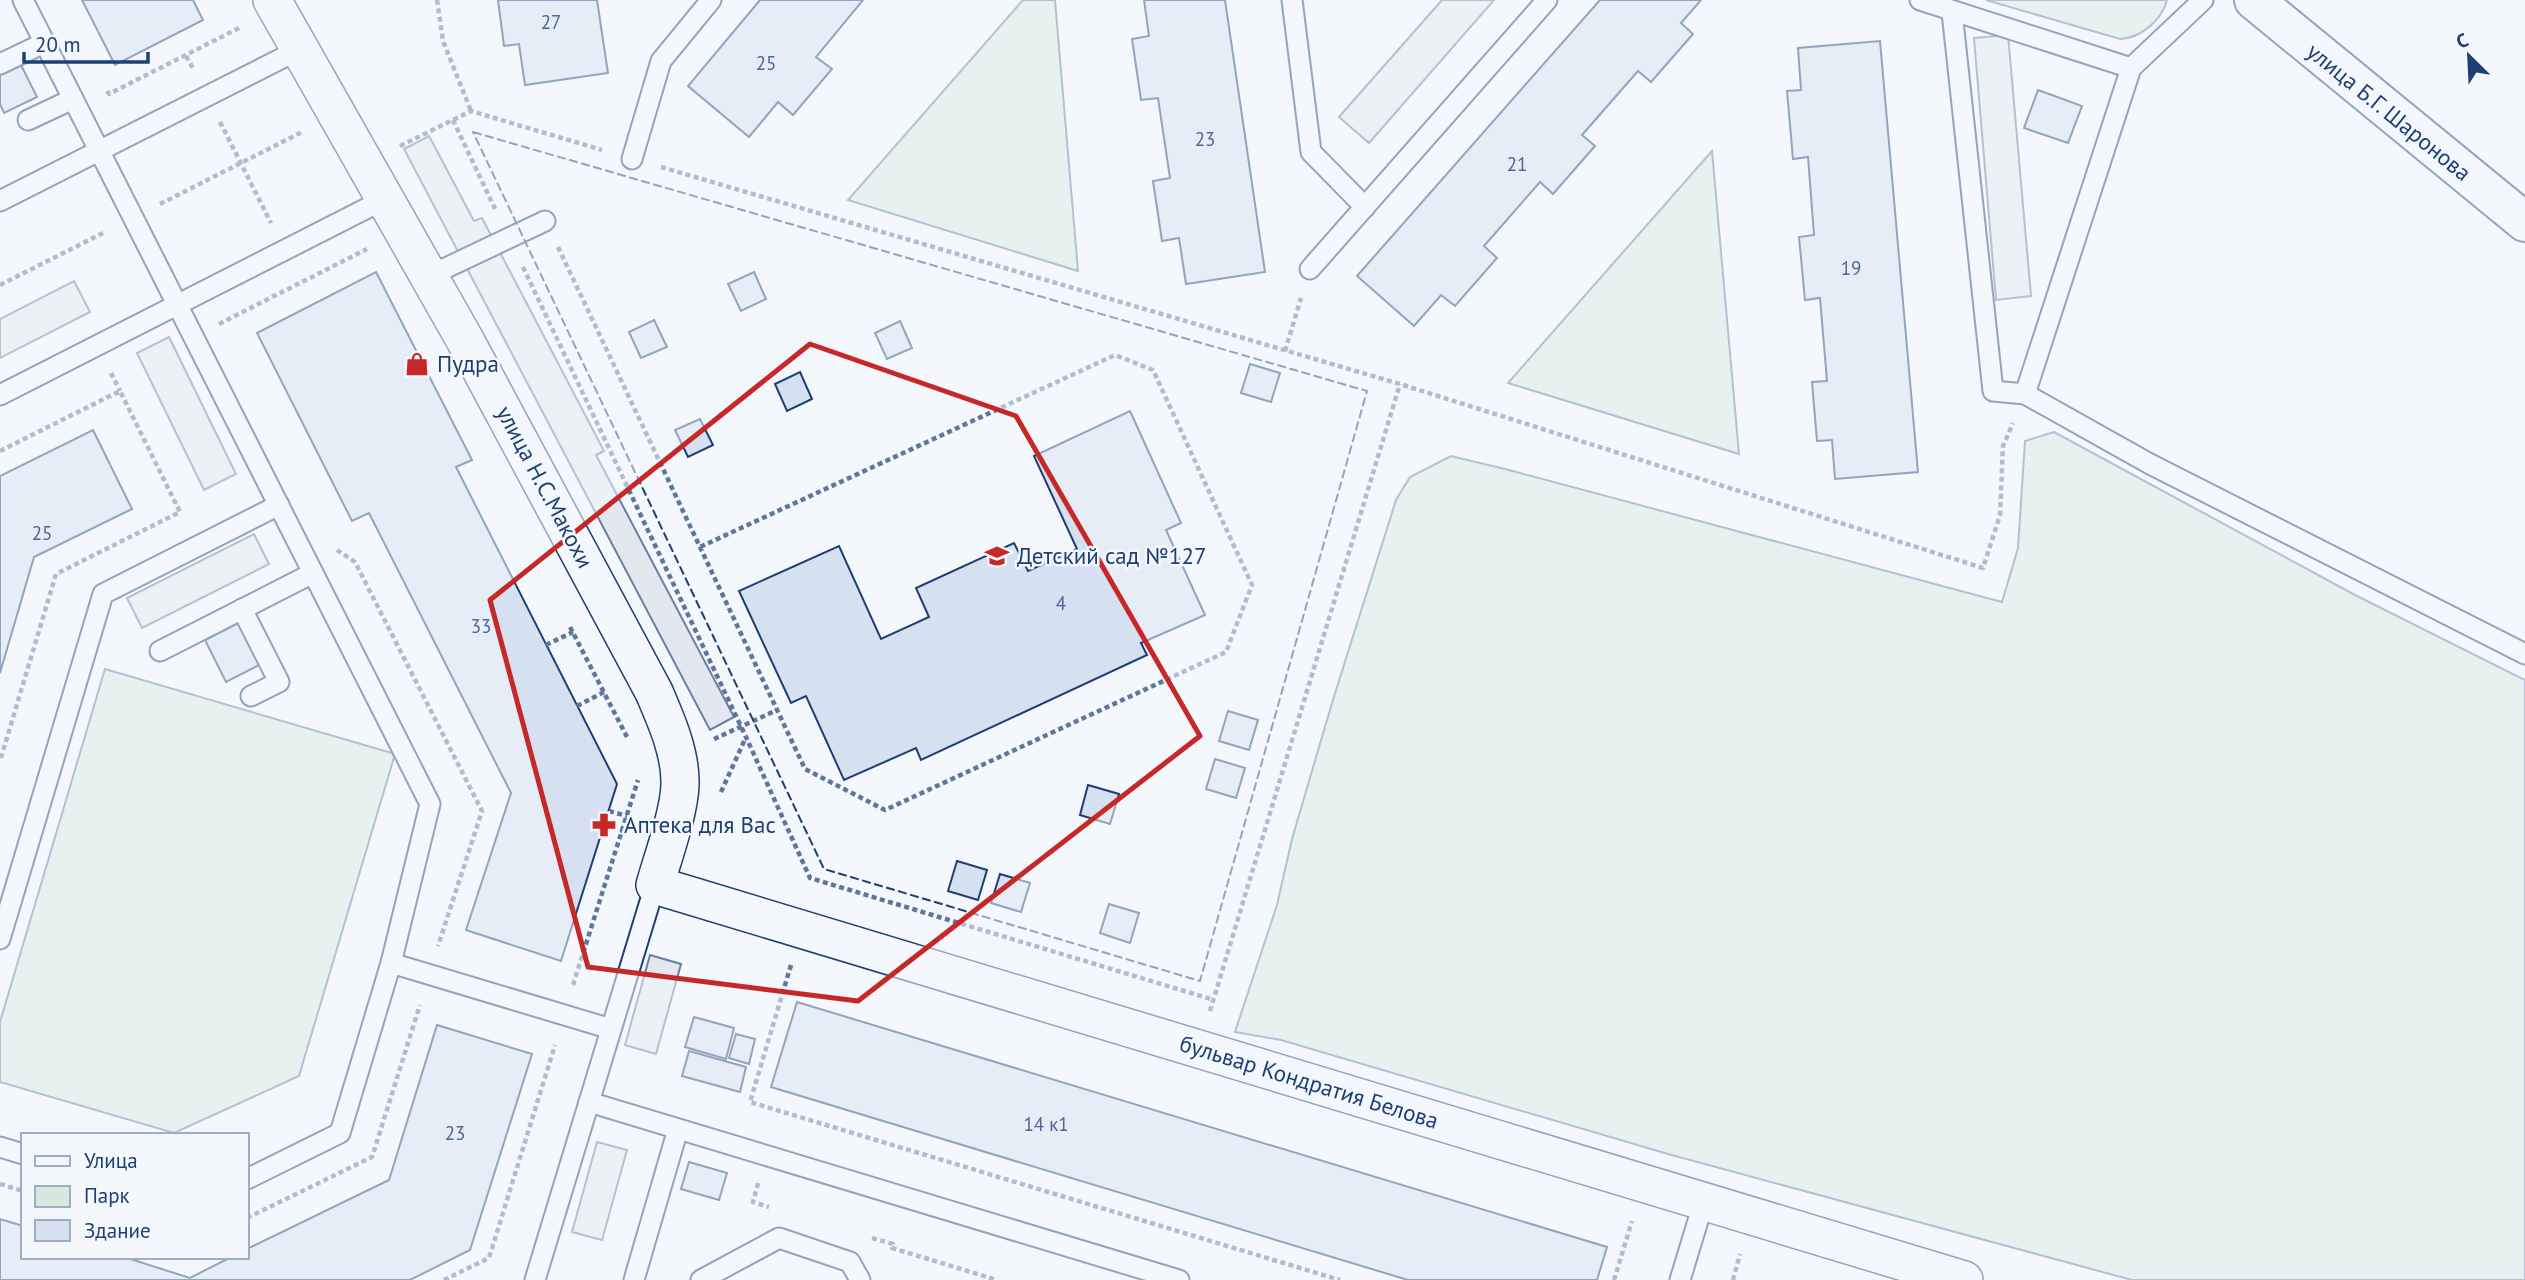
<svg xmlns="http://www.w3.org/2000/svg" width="2525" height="1280" viewBox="0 0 2525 1280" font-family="'PT Sans',sans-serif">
<rect width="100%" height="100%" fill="#f4f7fb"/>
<g fill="#d7e8df" stroke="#687fa3" stroke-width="2">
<polygon points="1023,0 1055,0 1078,271 848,200"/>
<path d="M1986 0H2167C2162 20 2141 38 2120 39Z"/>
<polygon points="1712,151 1739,454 1508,383"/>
<polygon points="2054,432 2355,595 2525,680 2525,1280 2132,1280 1668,1154 1281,1040 1235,1032 1277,905 1292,839 1332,703 1396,500 1410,477 1451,456 1505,469 2002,602 2018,548 2025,441"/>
<polygon points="105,669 395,754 299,1076 174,1133 0,1082 0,1022"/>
</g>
<g fill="#e3e8f0" stroke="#687fa3" stroke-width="2">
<polygon points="1442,0 1494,0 1369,143 1339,117"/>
<polygon points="2008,35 2031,296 1996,300 1974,38"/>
<polygon points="429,136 474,221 482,218 604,451 596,455 734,717 710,730 404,149"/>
<polygon points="74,281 90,312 0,358 0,319"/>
<polygon points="169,337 236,474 204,490 137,353"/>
<polygon points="254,534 269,564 142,628 127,598"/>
<polygon points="650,955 681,964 656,1054 625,1045"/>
<polygon points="597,1142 627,1150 602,1240 572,1232"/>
</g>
<g fill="#d5e0f0" stroke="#1d3f73" stroke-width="2">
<polygon points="82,0 193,0 203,20 115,65"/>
<polygon points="498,0 597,0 608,73 525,85 519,44 504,46"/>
<polygon points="760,0 863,0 816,57 832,69 793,115 778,102 749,137 688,86"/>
<polygon points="1144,0 1225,0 1265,272 1186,284 1179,238 1162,241 1153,181 1170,178 1158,98 1141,100 1132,39 1149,36"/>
<polygon points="1600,0 1701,0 1681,23 1693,34 1651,82 1638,71 1582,135 1595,146 1553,194 1540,182 1484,246 1497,258 1455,306 1441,295 1414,326 1357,276"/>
<polygon points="1880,41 1918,472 1835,479 1832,440 1817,441 1812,382 1827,381 1820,298 1805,300 1799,237 1814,235 1808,157 1793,159 1787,91 1801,90 1798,48"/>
<polygon points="21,65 37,97 4,113 0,104 0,75"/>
<polygon points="2038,90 2082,106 2068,143 2024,128"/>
<polygon points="376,272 472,460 456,467 617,784 561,961 466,930 511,793 369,513 352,521 257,333"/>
<polygon points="754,272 766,299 741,311 728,284"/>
<polygon points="654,320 667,347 641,358 629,332"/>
<polygon points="900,321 912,348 887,359 875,333"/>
<polygon points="1250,364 1280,373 1271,402 1241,393"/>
<polygon points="800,372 812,399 787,411 775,384"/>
<polygon points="1130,411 1181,523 1166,530 1205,615 1141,643 1147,655 921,760 916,748 844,780 806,696 791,703 739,591 839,546 881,639 929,617 916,588 1014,543 1028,571 1077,549 1034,456"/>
<polygon points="700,419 713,445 688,457 675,430"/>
<polygon points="93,430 132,509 34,557 0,673 0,476"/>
<polygon points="244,620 265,662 226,682 205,640"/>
<polygon points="1228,711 1258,720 1249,750 1219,741"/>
<polygon points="1215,759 1245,768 1236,798 1206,789"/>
<polygon points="1088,785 1119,794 1110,824 1080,815"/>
<polygon points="957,861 987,870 978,900 948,891"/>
<polygon points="1000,874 1030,883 1021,912 991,903"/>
<polygon points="1109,904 1139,913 1130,943 1100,933"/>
<polygon points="797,1002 1607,1247 1597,1280 1408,1280 771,1087"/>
<polygon points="694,1017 734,1028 726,1059 685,1047"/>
<polygon points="437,1025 532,1054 470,1250 410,1280 0,1280 0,1219 23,1226 23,1257 124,1257 190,1278 231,1257 247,1257 247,1249 389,1180"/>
<polygon points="736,1034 755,1039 749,1064 729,1058"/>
<polygon points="689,1051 746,1067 740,1092 682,1076"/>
<polygon points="689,1162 727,1173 719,1200 681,1189"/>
</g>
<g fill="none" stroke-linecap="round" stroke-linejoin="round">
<g stroke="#1d3f73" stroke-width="23">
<g id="lane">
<polyline points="23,0 430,804 391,963 340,1133 247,1179"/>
<polyline points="1292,0 1311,152 1365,207"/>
<polyline points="1920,0 2131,68"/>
<polyline points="1952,12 1993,391 2025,394 2150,464 2525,654"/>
<polyline points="0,64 44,43"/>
<polyline points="28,120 73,99"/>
<polyline points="632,159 661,61 711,0"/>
<polyline points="0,201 300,49"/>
<polyline points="1310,269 1547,0"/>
<polyline points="429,276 545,221"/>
<polyline points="2025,394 2131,68 2203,0"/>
<polyline points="0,395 385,199"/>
<polyline points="242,609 279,682 251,696"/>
<polyline points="160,651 313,573"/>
<polyline points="0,939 103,594 279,505"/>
<polyline points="391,963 611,1029"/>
<polyline points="589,1102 1179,1280"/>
<polyline points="0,1147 23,1154"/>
<polyline points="535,1280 655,885"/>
<polyline points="634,1280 678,1129"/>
<polyline points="701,1280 779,1238 850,1262 860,1280"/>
<polyline points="1680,1280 1704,1201"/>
</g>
</g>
<g stroke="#1d3f73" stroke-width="40">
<path id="street" d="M272 0 465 340 654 692C666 720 681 753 680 785 679 813 663 857 655 885L1964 1280"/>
</g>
<g stroke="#1d3f73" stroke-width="42">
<polyline id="secondary" points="2254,0 2525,222"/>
</g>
<g stroke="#5e769c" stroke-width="4.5" stroke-dasharray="5 3.5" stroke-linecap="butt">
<polyline points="437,0 443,41 471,111"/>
<polyline points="186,56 194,70"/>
<polyline points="107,91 109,94 241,27"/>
<polyline points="453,120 496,211"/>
<polyline points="220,122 271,223"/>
<polyline points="400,146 471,111 602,150"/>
<polyline points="661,167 1400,384 1983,568 2000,515 2003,446 2013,423"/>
<polyline points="160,204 302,132"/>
<polyline points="558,247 805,769 885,810 1226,652 1252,585 1153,370 1115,355 700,547"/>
<polyline points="523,267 746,737 810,878 1214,1000"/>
<polyline points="0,285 105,232"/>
<polyline points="219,324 367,249"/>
<polyline points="1285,351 1301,298"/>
<polyline points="111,373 120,391"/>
<polyline points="0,451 120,391 180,512 56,574 0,761"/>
<polyline points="337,550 355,562 482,811 438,946"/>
<polyline points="570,627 627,737"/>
<polyline points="546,645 573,632"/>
<polyline points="577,706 604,692"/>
<polyline points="714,739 777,710"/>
<polyline points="721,792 746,737"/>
<polyline points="609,811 627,816"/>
<polyline points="604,825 623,831"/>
<polyline points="791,965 750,1102 1340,1280"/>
<polyline points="573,985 638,780"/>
<polyline points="1210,1011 1400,384"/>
<polyline points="758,1183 753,1202 769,1207"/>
<polyline points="0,1184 23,1191"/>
<polyline points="247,1218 372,1157 420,1005"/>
<polyline points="872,1238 893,1244 892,1248 997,1280"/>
<polyline points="444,1280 489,1258 555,1045"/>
<polyline points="1614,1280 1632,1221"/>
<polyline points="1733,1280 1740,1254"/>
</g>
<use href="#lane" stroke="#f4f7fb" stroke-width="19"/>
<use href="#street" stroke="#f4f7fb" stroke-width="37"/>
<use href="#secondary" stroke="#f4f7fb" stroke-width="38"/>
<polygon stroke="#1d3f73" stroke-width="2" stroke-dasharray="9 3.5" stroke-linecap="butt" points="473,132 1367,391 1200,981 824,869"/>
</g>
<path d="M0 0H2525V1280H0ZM810 344 1016 416 1200 736 858 1001 588 967 490 600Z" fill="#f4f7fb" fill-opacity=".55" fill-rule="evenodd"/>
<path fill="none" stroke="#c62828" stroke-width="5" stroke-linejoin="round" d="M810 344 1016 416 1200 736 858 1001 588 967 490 600Z"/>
<defs>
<g id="shop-bare" transform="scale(1.89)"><path d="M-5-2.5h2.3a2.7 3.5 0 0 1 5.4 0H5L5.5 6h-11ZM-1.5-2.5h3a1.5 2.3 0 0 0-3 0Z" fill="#c62828" stroke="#f4f7fb" stroke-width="2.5" paint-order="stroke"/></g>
<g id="school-bare" transform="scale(1.89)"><path d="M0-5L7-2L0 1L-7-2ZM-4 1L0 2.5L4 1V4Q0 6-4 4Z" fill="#c62828" stroke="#f4f7fb" stroke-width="2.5" paint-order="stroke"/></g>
<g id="pharmacy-bare" transform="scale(1.89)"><path d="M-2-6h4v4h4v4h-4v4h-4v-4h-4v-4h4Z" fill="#c62828" stroke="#f4f7fb" stroke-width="2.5" paint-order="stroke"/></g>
</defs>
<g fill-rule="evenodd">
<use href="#shop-bare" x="417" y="364"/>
<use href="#school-bare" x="997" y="556"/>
<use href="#pharmacy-bare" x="604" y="825"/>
</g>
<g text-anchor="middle" stroke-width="5" stroke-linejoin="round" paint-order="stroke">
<g font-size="19" fill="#4b6792">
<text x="551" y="29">27</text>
<text x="766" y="70">25</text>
<text x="1205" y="146">23</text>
<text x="1517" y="171">21</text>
<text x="1851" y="275">19</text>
<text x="42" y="540">25</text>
<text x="1061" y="610">4</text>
<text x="481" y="633">33</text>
<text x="1046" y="1131">14 к1</text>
<text x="455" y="1140">23</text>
</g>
<g font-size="23" fill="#1d3f73" stroke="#f4f7fb">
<text transform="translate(2389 112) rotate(39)" y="8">улица Б.Г. Шаронова</text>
<text transform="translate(545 487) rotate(62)" y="8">улица Н.С.Макохи</text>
<text transform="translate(1309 1082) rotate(17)" y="8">бульвар Кондратия Белова</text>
</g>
<g font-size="23" fill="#1d3f73" stroke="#f4f7fb" text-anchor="start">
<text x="437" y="372">Пудра</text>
<text x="1017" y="564">Детский сад №127</text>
<text x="624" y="833">Аптека для Вас</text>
</g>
</g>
<rect x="21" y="1133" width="228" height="126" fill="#f4f7fb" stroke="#9eadc5" stroke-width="2"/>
<rect x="35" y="1156" width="35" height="10" fill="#f4f7fb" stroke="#9eadc5" stroke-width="2"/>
<text x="84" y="1168" font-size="21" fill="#1d3f73">Улица</text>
<rect x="35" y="1186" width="35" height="21" fill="#d7e8df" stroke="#9eadc5" stroke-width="2"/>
<text x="84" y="1203" font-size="21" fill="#1d3f73">Парк</text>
<rect x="35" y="1220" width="35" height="21" fill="#d5e0f0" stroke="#9eadc5" stroke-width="2"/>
<text x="84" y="1238" font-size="21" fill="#1d3f73">Здание</text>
<g transform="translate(2469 56) rotate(336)" stroke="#f4f7fb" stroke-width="5" paint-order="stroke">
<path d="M0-5L12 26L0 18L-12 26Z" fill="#1d3f73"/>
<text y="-10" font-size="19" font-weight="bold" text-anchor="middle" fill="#1d3f73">С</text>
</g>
<path d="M24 52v10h124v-10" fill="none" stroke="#1d3f73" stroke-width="3.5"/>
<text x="35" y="52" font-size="21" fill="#1d3f73" stroke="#f4f7fb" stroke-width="5" paint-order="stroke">20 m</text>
</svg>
